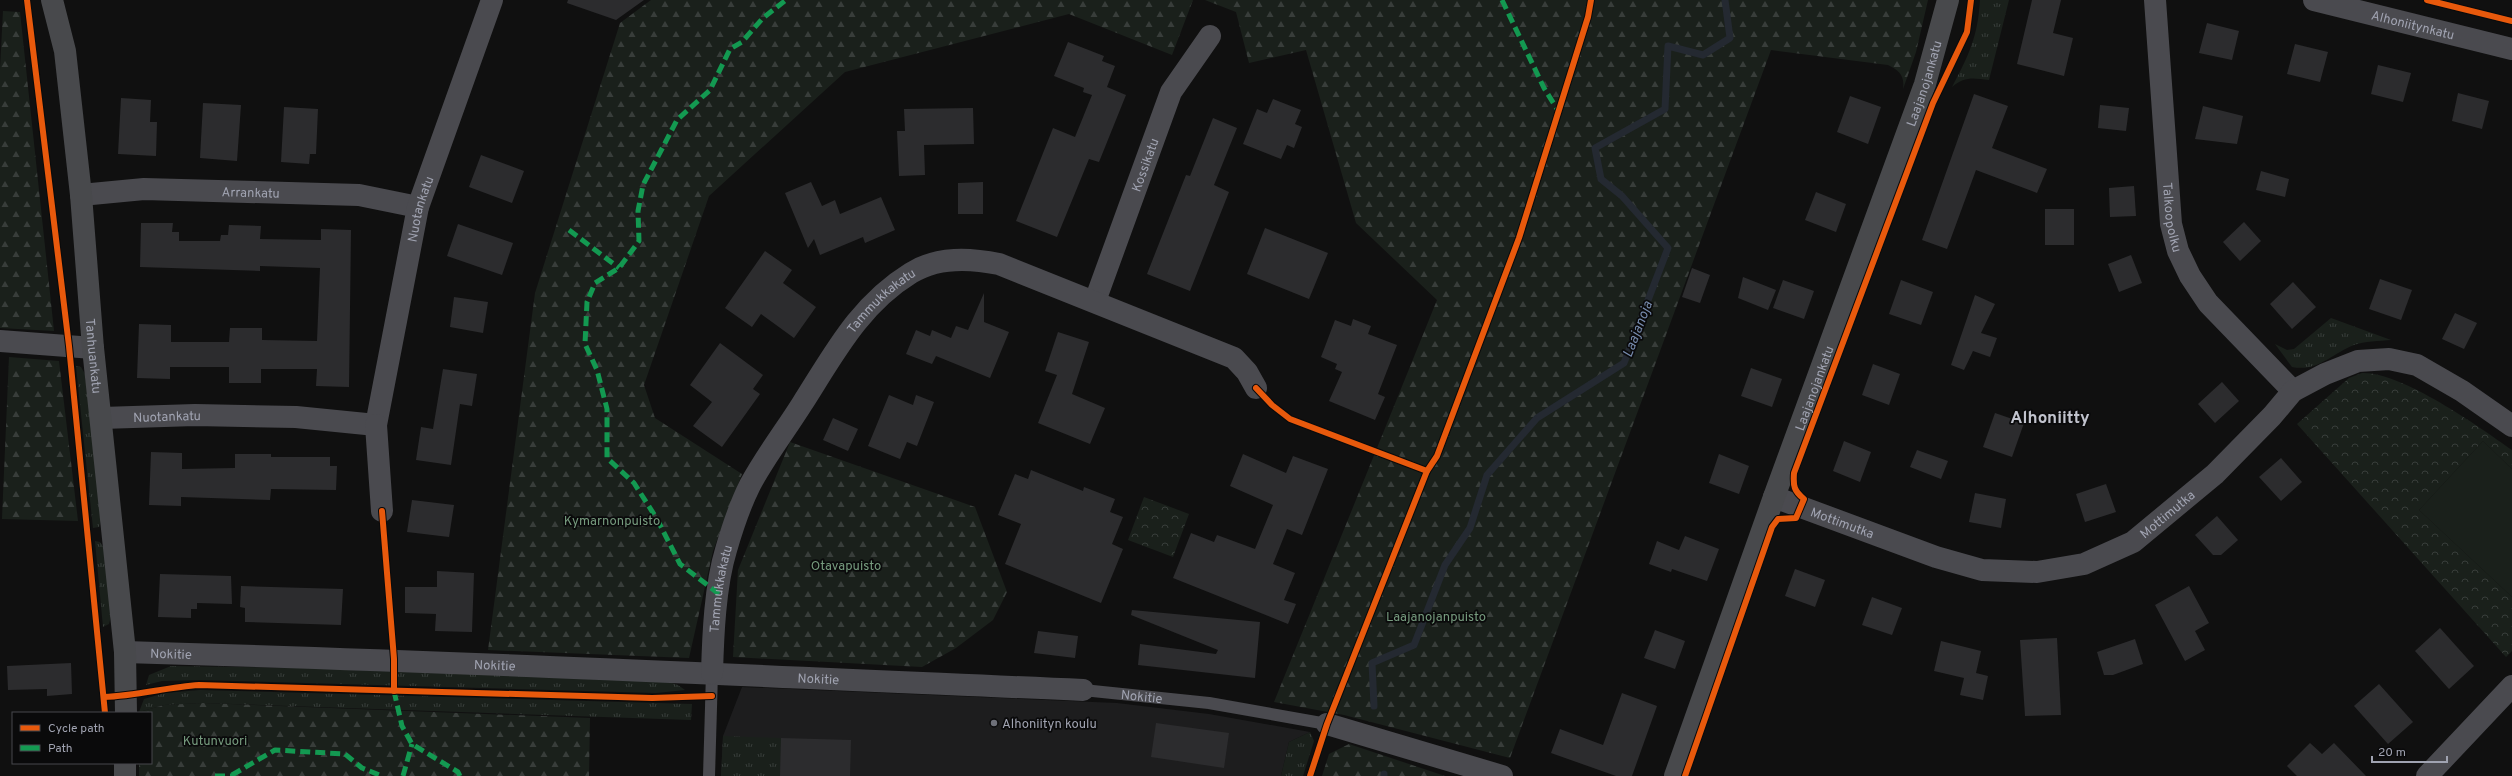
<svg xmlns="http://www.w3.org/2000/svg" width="2512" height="776" viewBox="0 0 2512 776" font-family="Overpass,sans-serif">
<defs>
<pattern id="grass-tufts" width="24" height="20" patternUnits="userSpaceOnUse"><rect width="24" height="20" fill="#1a201b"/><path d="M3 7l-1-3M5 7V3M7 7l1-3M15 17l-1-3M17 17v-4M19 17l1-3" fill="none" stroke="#383d3a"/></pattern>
<pattern id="forest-firs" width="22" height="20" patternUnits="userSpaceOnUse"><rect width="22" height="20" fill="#1a201b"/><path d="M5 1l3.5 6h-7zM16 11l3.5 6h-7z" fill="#383d3a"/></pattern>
<pattern id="park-crowns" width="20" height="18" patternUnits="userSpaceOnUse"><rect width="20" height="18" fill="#1a201b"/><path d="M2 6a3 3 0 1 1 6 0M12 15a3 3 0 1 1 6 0" fill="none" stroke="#383d3a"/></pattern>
</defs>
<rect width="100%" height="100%" fill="#101010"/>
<polygon fill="#1d1d1e" points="742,687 1117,703 1209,714 1310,732 1289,742 1281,776 721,776 723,736"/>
<g fill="url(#grass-tufts)">
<path d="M1980 0H2009L1989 80C1974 78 1964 76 1952 87 1969 55 1978 36 1980 0Z"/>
<path d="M2331 318 2391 340C2379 341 2364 341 2354 345 2331 354 2318 372 2292 367L2275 344 2287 350 2294 349Z"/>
<polygon points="76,366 81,367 85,374 102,517 99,527 93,528"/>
<polygon points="95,541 100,542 104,548 111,616 109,624 103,627"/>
<polygon points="171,666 358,669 665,681 678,685 685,690 656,693 200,680 162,681 146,685 149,675"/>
<polygon points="200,690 692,704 691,720 203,703 164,705 139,712 144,699 165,693"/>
<polygon points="1310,732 1314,741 1303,776 1281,776 1289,742"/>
<polygon points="723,736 781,738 780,776 721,776"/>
</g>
<g fill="url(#forest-firs)">
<polygon points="651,0 1193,0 1172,55 1069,14 845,72 709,196 644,385 655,418 742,474 713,551 689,658 488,650 535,293 620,23"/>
<path d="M1205 0H1928L1916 52 1903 89C1905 76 1899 70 1888 65L1771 50 1510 758 1344 715 1274 702 1437 300 1356 223 1306 50 1249 63 1236 12Z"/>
<polygon points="3,11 20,12 54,331 0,328 0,70"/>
<polygon points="9,357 59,361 78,521 2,519"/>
<polygon points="790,442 975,507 1007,592 993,620 956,648 922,667 733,657 738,570"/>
<polygon points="203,703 590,718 589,776 139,776 139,763 151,763 151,713 139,712 164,705"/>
<polygon points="1349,744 1445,776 1322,776 1329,754"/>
</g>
<g fill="url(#park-crowns)">
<path d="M2362 373C2402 372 2478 426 2512 450V469L2483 441 2419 510 2512 597V651L2506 657 2297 424 2349 378Z"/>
<polygon points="1144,497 1189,514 1173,557 1128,540"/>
</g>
<polygon fill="#1a201b" points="2483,441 2512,469 2512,597 2419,510"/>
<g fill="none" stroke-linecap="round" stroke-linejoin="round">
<g stroke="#242931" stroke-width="7">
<polyline points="1374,706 1372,663 1414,645 1445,565 1470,528 1487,475 1537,418 1624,363 1668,248 1622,196 1601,179 1595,148 1665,109 1668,46 1703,55 1730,38 1725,0"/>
<polyline points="1384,776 1384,774"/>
</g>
</g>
<g fill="#2c2c2e">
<polygon points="568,0 644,0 616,20 567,3"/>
<polygon points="2032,0 2061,0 2053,33 2073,38 2064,76 2017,64"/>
<polygon points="2207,23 2239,31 2232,60 2199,53"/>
<polygon points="1068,42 1104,56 1102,61 1115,66 1107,87 1126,95 1099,162 1089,159 1057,237 1016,221 1053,128 1075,137 1092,95 1083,92 1084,88 1054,76"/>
<polygon points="2295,44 2328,52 2320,82 2287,74"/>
<polygon points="2378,65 2411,73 2403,102 2371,94"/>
<polygon points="2458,93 2489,101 2482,129 2452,121"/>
<polygon points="1974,94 2008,106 1992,148 2047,169 2037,193 1976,170 1947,249 1922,240"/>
<polygon points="1850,96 1881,107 1868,144 1837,132"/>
<polygon points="121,98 151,100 150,122 157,122 156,156 118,154"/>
<polygon points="1273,99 1301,110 1295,124 1302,127 1294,148 1287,145 1281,159 1243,144 1257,109 1267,113"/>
<polygon points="203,103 241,105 237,161 200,158"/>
<polygon points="2100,105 2129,108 2126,131 2098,128"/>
<polygon points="2203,106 2243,116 2237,144 2195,139"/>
<polygon points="284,107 318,109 316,154 310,154 309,164 281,162"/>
<polygon points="973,108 974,144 924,145 925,175 899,176 897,131 905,131 904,109"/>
<polygon points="1213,118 1237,128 1214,185 1229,192 1190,291 1147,274 1186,175 1190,176"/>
<polygon points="481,155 524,171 512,203 469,187"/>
<polygon points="2261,171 2289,179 2285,197 2256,190"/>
<polygon points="811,182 822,206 835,200 840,214 881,197 895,230 865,243 863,237 820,255 814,239 808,248 785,193"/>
<polygon points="983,182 983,214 958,214 958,183"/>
<polygon points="2134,186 2136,216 2110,217 2109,188"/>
<polygon points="1816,192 1846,204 1836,232 1805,220"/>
<rect x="2045" y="209" width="29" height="36"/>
<polygon points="2244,222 2261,241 2240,261 2223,242"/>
<polygon points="141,223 173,223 172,232 179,232 179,241 220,241 221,235 228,235 229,225 261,226 260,239 321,240 321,229 351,230 349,387 316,386 317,369 261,369 261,383 229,383 229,367 170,367 170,379 137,378 139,324 171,325 171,342 229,342 230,328 262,328 262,340 317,341 320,268 260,266 260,271 140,267"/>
<polygon points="458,224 513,243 502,275 447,256"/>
<polygon points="1265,228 1328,253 1309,299 1247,274"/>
<polygon points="765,251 792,270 783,283 816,307 794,338 761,314 752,327 725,308"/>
<polygon points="2131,255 2142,283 2119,292 2108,264"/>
<polygon points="1692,268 1710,275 1700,303 1682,297"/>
<polygon points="1743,277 1776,290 1768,310 1738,298"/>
<polygon points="2380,279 2412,290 2401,320 2369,309"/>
<polygon points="1783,280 1814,291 1804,319 1773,308"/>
<polygon points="1901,280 1933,292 1921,325 1889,314"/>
<polygon points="2293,282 2316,307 2292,329 2270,304"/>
<polygon points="984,293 984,322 1009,332 990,378 936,356 932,364 906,354 916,330 930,336 932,330 951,338 956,326 968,330"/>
<polygon points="1975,295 1995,304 1981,333 1997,338 1990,357 1973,351 1964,370 1951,365"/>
<polygon points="454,297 488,302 483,333 450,327"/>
<polygon points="2455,313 2477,323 2464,349 2442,339"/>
<polygon points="1353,319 1371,326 1368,334 1397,345 1378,394 1385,397 1375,420 1329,401 1342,372 1335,369 1337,364 1321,357 1335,320 1351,326"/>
<polygon points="1058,332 1089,342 1072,394 1105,408 1090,444 1038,423 1057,375 1045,371"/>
<polygon points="720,343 763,375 753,389 760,394 722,447 693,426 712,402 690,385"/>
<polygon points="1873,364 1900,374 1889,405 1862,395"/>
<polygon points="1751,368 1782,379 1772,407 1741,396"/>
<polygon points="443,369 477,374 472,406 460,404 451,465 416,460 421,427 433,429"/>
<polygon points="2222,382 2239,401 2215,423 2198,404"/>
<polygon points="889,395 913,405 916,395 934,402 917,446 907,442 900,459 868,446"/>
<polygon points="1995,413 2024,423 2012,457 1983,447"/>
<polygon points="833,418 858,429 848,451 823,440"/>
<polygon points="1844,441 1871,452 1860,482 1833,471"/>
<polygon points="1917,450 1948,461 1941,479 1910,467"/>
<polygon points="151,452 182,453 182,469 235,468 235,454 271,454 271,457 330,457 330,466 337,466 336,490 271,489 270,500 181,497 181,506 149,505"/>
<polygon points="1243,454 1286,473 1293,456 1328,469 1302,535 1287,529 1273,564 1295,573 1284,600 1296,604 1288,624 1173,578 1191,533 1214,542 1217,535 1255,549 1273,505 1230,486"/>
<polygon points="1719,454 1749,466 1739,494 1709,483"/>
<polygon points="2281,458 2302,482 2281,501 2259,477"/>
<polygon points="1031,470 1083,491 1084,487 1115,499 1110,512 1123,517 1112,544 1123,549 1101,603 1005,564 1021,524 998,515 1015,474 1028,479"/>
<polygon points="2106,484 2116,512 2085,522 2076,494"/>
<polygon points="1975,493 2006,499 2001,528 1969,522"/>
<polygon points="412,500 454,505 449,537 407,532"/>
<polygon points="2217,516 2238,540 2221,555 2213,555 2195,535"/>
<polygon points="1685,536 1719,549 1707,581 1672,569 1671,572 1649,564 1657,541 1679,550"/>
<polygon points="1795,569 1825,580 1815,607 1785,596"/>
<polygon points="437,571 474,573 472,632 435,631 436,614 405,613 405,587 437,587"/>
<polygon points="160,574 231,576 232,604 197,603 197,609 191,609 191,618 158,617"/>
<polygon points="241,586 343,589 341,625 245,622 245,608 240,607"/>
<polygon points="2189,586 2209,623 2195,631 2205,650 2185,661 2155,605"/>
<polygon points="1872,597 1902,608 1892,635 1862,625"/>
<polygon points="1132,610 1260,622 1255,678 1138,665 1140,644 1216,654 1218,650 1131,615"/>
<polygon points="2440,628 2474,666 2449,689 2415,651"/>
<polygon points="1655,630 1685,641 1675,669 1644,658"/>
<polygon points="1038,631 1078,636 1075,658 1034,653"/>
<polygon points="2057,638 2061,715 2025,716 2020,640"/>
<polygon points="2135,639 2143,664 2113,675 2104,675 2097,652"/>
<polygon points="1941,641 1981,651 1976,673 1988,676 1983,700 1960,695 1964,678 1934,671"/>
<polygon points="71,663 72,694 47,696 47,689 8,690 7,666"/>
<polygon points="2379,684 2413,722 2388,744 2354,706"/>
<polygon points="1622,693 1657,706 1632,776 1616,776 1551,753 1560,729 1603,745"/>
<polygon points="1156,723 1229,733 1224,768 1151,757"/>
<polygon points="781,738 851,740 850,776 780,776"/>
<polygon points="2310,743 2322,754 2334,743 2366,776 2297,776 2287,766"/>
</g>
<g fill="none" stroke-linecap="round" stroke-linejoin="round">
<g stroke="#4a4a4f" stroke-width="12">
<path id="s1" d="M1083 690 1209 703 1327 724"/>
<polyline points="709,776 712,673"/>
</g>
<g stroke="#4a4a4f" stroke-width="22">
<path id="s2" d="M2155 0 2171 224 2178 251 2190 276 2208 303 2293 391"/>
<path id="s3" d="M2314 0 2512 49"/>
<path id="s4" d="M81 195 144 189 359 195 418 207"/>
<path id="s5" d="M1095 301 1171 92 1210 36"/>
<polyline points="0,341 93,348"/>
<path id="s6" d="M102 418 195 415 296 417 376 425 418 207 492 0"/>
<polyline points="376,425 382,511"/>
<path id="s7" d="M1774 497 1936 557 1982 570 2037 572 2084 564 2133 542 2215 474 2272 416 2293 391 2325 374 2358 361 2389 359 2417 365 2462 391 2512 426"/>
<path id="s8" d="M125 652C444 661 763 676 1083 690"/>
<path id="s9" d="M712 673C713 636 715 586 726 550 732 529 740 505 750 485 765 457 785 431 802 404 834 354 859 305 911 273 938 256 970 258 999 264L1234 358 1247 372 1256 388"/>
<polyline points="1327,724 1502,776"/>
<polyline points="2427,776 2512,686"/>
</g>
<g stroke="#48494c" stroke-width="22">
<path id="s10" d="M52 0 65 51 81 195 93 348 125 652 126 713"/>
<polyline points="125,776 125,763"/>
<path id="s11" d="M1675 776 1774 497 1925 84 1948 0"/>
</g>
<g stroke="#139951" stroke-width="5" stroke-dasharray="10 5" stroke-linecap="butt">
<polyline points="1502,0 1544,88 1559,112"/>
<polyline points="569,230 619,268"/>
<polyline points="719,594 680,564 657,519 634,483 607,458 607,409 597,370 585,344 587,302 595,283 619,268 639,241 638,211 643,185 677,120 710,90 730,49 742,42 763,18 786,0"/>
<polyline points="394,691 402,726 412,744 458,772 460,776"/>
<polyline points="232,775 275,750 345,754 362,768 382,776"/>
<polyline points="215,776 233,776"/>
<polyline points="403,776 412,744"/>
</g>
<g stroke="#0a0a0b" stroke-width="8">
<g id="cycleway">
<polyline points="27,0 69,346 105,713"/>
<polyline points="2427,0 2512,21"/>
<polyline points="1256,388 1272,405 1290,419 1427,471"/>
<polyline points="382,511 394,659 394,691"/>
<path d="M104 697C137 696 167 687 199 685L652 698 712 696"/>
<polyline points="1310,776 1327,724 1427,471 1437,456 1519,238 1588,17 1591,0"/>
<path d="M1685 776 1772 527 1778 519 1796 518 1804 499C1794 491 1793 486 1794 473L1933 103 1967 32 1971 0"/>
</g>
</g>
<use href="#cycleway" stroke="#e8590c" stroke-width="6"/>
</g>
<circle fill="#6e7079" stroke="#0a0a0b" stroke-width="1.5" cx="994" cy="723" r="4"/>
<g text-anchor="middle" stroke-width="3.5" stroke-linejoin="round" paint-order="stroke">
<g font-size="13" fill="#a0a3b1" stroke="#0a0a0b">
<text dy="5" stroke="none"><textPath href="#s3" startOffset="102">Alhoniitynkatu</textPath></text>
<text dy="5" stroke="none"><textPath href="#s11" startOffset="736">Laajanojankatu</textPath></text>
<text dy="5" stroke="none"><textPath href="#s5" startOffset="145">Kossikatu</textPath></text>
<text dy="5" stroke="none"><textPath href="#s4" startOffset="170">Arrankatu</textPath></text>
<text dy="5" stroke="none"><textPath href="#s6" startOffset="495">Nuotankatu</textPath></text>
<text dy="5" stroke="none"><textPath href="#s2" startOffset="218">Talkoopolku</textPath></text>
<text dy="5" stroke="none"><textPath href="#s9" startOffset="421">Tammukkakatu</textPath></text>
<text dy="5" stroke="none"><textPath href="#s10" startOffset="359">Tanhuankatu</textPath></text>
<text dy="5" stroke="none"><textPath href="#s11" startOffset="412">Laajanojankatu</textPath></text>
<text dy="5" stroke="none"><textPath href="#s6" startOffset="65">Nuotankatu</textPath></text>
<text dy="5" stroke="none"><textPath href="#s7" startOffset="421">Mottimutka</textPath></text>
<text dy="5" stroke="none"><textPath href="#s7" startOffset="73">Mottimutka</textPath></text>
<text dy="5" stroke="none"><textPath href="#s9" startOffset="85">Tammukkakatu</textPath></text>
<text dy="5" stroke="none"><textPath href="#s8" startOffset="46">Nokitie</textPath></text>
<text dy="5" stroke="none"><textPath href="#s8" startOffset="370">Nokitie</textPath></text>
<text dy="5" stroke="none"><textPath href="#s8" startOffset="694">Nokitie</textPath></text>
<text dy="5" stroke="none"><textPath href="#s1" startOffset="59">Nokitie</textPath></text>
</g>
<g font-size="13" fill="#779c7f" stroke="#0a0a0b">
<text x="612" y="525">Kymarnonpuisto</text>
<text x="846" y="570">Otavapuisto</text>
<text x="1436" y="621">Laajanojanpuisto</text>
<text x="215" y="745">Kutunvuori</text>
</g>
<g font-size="13" fill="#a0a3b1" stroke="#0a0a0b" text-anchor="start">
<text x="1002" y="728">Alhoniityn koulu</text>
</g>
<g font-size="14" font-style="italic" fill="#778bad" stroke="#0a0a0b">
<text transform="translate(1637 329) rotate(-69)" y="5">Laajanoja</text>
</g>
<g font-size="17" font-weight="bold" fill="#c1c3cd" stroke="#0a0a0b">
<text x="2050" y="423">Alhoniitty</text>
</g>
</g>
<rect x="12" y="712" width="140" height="52" fill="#0a0a0b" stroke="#46474d"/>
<rect x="20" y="725" width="20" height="6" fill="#e8590c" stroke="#46474d"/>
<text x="48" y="732" font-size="12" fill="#a0a3b1">Cycle path</text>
<rect x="20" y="745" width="20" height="6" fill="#139951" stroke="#46474d"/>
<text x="48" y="752" font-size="12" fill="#a0a3b1">Path</text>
<path d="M2372 756v6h75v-6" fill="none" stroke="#a0a3b1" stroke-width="2"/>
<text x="2378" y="756" font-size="12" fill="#a0a3b1" stroke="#0a0a0b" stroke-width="3" paint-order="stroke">20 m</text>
</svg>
